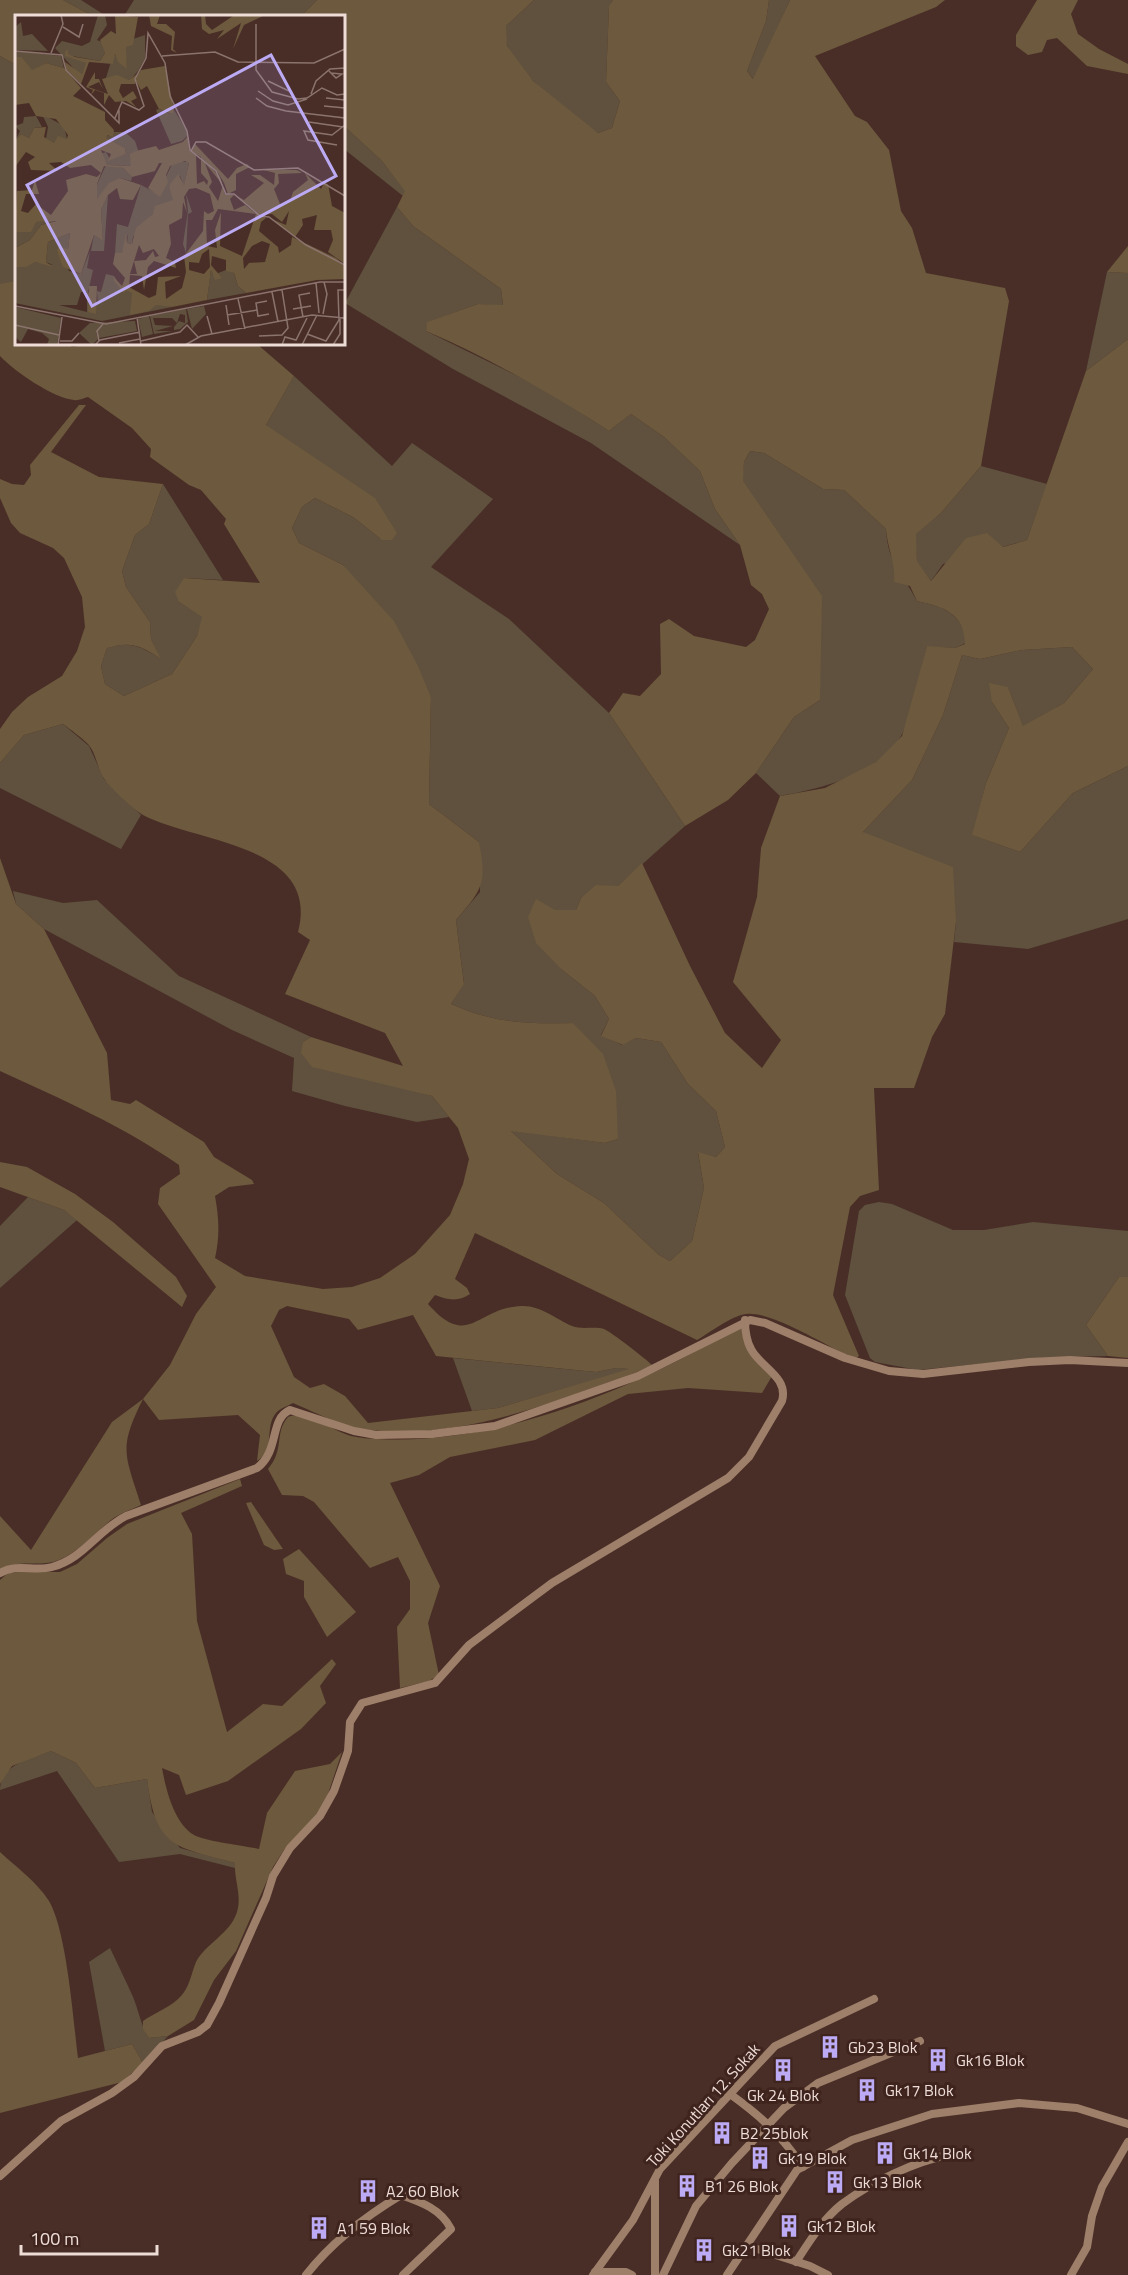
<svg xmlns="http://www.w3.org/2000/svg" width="1128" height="2275" viewBox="0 0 1128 2275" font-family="'Titillium Web',sans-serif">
<rect width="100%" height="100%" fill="#492e27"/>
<g fill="#5f513e">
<polygon points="63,0 81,0 106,16 93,16"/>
<polygon points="134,0 317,0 301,16 124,16"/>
<path d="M534 0H613L609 7 606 82 620 101 612 128 598 133C574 117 514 72 507 45 505 39 506 31 506 26Z"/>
<polygon points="769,0 790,0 754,80 747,71 766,21"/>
<polygon points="0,56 16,65 16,305 0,317"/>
<polygon points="344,126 382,161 406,191 403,196 344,149"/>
<polygon points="397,207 413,226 501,289 503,306 478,304 428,322 426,331 544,389 609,431 631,414 664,437 700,471 715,509 740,545 591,443 453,369 345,303"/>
<polygon points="1107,272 1128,273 1128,339 1086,371"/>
<path d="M294 376 392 466 412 443 493 499 431 567 509 619 609 713 685 826 618 886 581 898 576 910 555 911 561 969 595 996 609 1019 601 1035 622 1045 636 1038 661 1042 688 1084 716 1111 725 1147 716 1157 698 1153 704 1188 692 1241 670 1261 659 1255 604 1203 557 1174 510 1130 605 1143 618 1139 573 1023C527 1024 493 1023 451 1004L464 983 456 920 480 892 479 842 429 804 431 697 343 565 299 543 292 528 302 507 315 498 353 517 382 540 266 425Z"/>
<path d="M750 451 764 453 823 489 844 490 886 529C888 565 902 572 917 601 944 607 963 613 966 643L955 648 927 647C921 666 910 722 901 736 876 776 822 788 780 796L756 773 794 717 820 700 742 481 744 462Z"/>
<polygon points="981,466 1047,484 1027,540 943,564 931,581 917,562 915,534 941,513"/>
<path d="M163 484 223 580 185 578 179 602 203 617 197 636 172 674 124 696 105 684 101 666 107 648C131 641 139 646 160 658L151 639 150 622 126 587 122 571 135 535 149 524Z"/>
<polygon points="1072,647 1093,669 1064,703 1023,727 1008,687 992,702 1009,728 986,783 973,835 1020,852 1073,793 1128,766 1128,919 1028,949 954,942 956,922 863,832 912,780 943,715 962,655 980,659 1022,650"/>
<polygon points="63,724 89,746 104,779 141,815 121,849 0,788 0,763 24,735"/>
<polygon points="13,891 63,903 97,900 179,976 311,1037 303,1042 386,1083 432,1096 449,1117 417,1122 345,1106 292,1091 294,1058 232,1030 44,929 16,904"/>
<polygon points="28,1197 64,1210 77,1220 0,1288 0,1226"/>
<polygon points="879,1202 892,1204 953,1230 984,1230 1033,1222 1128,1231 1128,1277 1119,1277 1086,1325 1108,1356 1049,1357 918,1370 875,1362 870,1358 845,1295 859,1211 865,1205"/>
<polygon points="453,1358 596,1372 616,1368 632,1369 498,1408 472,1411"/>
<path d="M51 1751 76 1763 95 1788 147 1779 152 1812 180 1848 235 1863V1868L180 1854 119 1862 57 1771 0 1790C0 1764 33 1758 51 1751Z"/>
<path d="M110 1948C118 1965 126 1981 133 1997 139 2011 141 2026 149 2038L168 2036 143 2063 132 2044 105 2051 89 1962Z"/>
</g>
<g fill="#6d593d" fill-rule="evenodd">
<polygon points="0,0 63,0 93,16 16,16 16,65 0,56"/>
<path d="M317 0H534L506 26 507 46 533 81 598 133 612 128 620 101 606 82 609 6 613 0H769L766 21 747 71 753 79 790 0H945L936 7 815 56 855 116 867 122 889 150 901 211 912 228 926 273 1005 288 1009 301 981 466 941 513 916 534 917 561 931 581 966 538 987 533 1003 547 1027 540 1086 371 1128 339V766L1073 793 1020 852 972 835 986 783 1009 728 992 702 989 683 1008 687 1023 726 1064 703 1093 669 1072 647 1022 650 980 659 962 655 943 715 912 780 863 832 953 867 956 922 945 1014 932 1037 914 1088H874L879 1190 860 1196 850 1207 833 1295 859 1356 856 1358 845 1354C821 1343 771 1311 746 1314 731 1316 711 1332 697 1340L475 1233 455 1279 467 1288 470 1294C458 1302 448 1300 435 1295L428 1304C469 1350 476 1308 521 1306 540 1305 556 1319 572 1326 582 1330 594 1326 604 1329 610 1331 646 1359 652 1365 633 1375 612 1381 592 1388 522 1414 447 1438 370 1430 344 1428 317 1413 293 1403 288 1406 280 1408 276 1413 264 1427 276 1450 257 1461L260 1435 238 1415 159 1420 143 1399C118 1449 125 1454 141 1505 131 1510 120 1513 111 1520 94 1534 80 1551 59 1560 39 1568 18 1558 0 1570V1516L31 1550 112 1422 143 1399 170 1365 196 1314 216 1287 158 1204 160 1188 180 1174 179 1165C123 1126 61 1099 0 1071V858L16 904 44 929 107 1053 111 1100 130 1104 136 1100 204 1142 214 1157 252 1180 254 1184 229 1187 215 1196C219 1218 220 1236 215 1258L245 1276 323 1289 352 1287 380 1278 415 1254 450 1215 463 1184 469 1159 458 1128 432 1096 312 1067 301 1053 303 1042 311 1037 403 1066 385 1033 285 994 310 940 298 932C321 844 196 843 143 815 134 810 108 786 103 777 97 767 96 753 88 744 81 737 71 730 63 724L24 735 0 763V729L12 712 28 697 62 676 77 651 85 627 82 597 64 558 53 548 20 533 11 523 0 498V479L12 484 24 485 31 475 30 465 79 405H86L51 452 99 477 163 484 149 524 135 535 122 571 126 587 150 622 151 639 161 659C141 645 130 641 107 648L101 666 105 684 124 696 172 674 197 636 202 617 179 602 175 592 184 578 260 583 224 524 226 519 201 490 189 485 150 457 151 449 132 428 88 397C84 398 78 401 74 400 53 398 14 371 0 356V284L16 281V344H68L72 347 92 344H257L294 376 266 425 375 498 397 533 392 540H382L353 517 315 498 302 507 292 528 299 543 343 565 394 621 418 666 431 697 429 804 479 842C487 883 483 889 456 920L464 984 451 1004C493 1023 527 1024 573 1023L603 1054 616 1091 618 1139 605 1143 511 1131 557 1174 604 1203 659 1255 670 1261 692 1241 704 1188 698 1152 716 1157 725 1147 716 1111 688 1084 661 1042 636 1038 623 1045 601 1036 609 1019 595 996 561 969 536 943 528 917 536 899 555 910H576L581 898 596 885 618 886 642 863 690 966 725 1033 762 1068 781 1040 733 982 757 897 761 848 780 796 825 788 876 762 902 736 927 646 955 648 965 644C964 613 944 607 917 601L910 586 894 582C896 564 887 547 886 529L844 490 823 489 764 453 750 451 744 462 743 481 822 596 820 700 794 717 756 773 728 800 685 826 609 713 623 693 640 696 661 674 660 624 669 619 694 636 746 647 755 640 769 609 762 594 751 585 740 545 715 509 700 471 664 437 631 414 609 431C550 393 491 359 426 331L427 322 478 304 503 305 501 289 413 226 397 207 405 191 382 161 344 126V16H301ZM287 1306 349 1319 358 1330 413 1315 436 1356 596 1372 616 1368 629 1369 498 1408 368 1423 345 1396 324 1384 310 1388 294 1377 271 1326 279 1310Z"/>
<polygon points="1037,0 1078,0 1071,14 1078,34 1099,49 1128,64 1128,74 1087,66 1057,38 1047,40 1042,52 1028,55 1016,46 1016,35"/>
<polygon points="1128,246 1128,273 1107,272"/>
<polygon points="0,1162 27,1167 75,1194 113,1222 176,1277 187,1296 182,1307 64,1210 0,1187"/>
<polygon points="1119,1277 1128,1277 1128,1358 1108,1356 1086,1325"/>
<path d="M742 1325C742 1349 755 1362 772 1376L762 1393 688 1388 628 1394 535 1440 450 1457 419 1475 390 1483 440 1586 428 1623 439 1675 429 1681 400 1688 397 1627 410 1609V1581L398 1557 370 1568 314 1502 303 1496 282 1495 268 1469C285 1449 274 1433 288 1417 306 1410 333 1431 351 1436 360 1438 370 1439 378 1439 500 1446 639 1387 742 1325Z"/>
<path d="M240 1479 242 1486 181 1513 192 1534 197 1621 227 1732 263 1704 282 1706 332 1659 336 1664 320 1686 326 1703 301 1729 228 1781 186 1795 179 1775 162 1768C166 1790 174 1823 194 1835 204 1841 246 1846 259 1849L267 1813 295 1771 330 1764 342 1752 328 1794 317 1815 284 1850 273 1867 236 1951 214 1980 194 2020 168 2036 149 2038 143 2029V2021C154 2013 173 2006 181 1996 190 1986 191 1974 196 1962 206 1943 230 1934 237 1912 242 1895 234 1880 235 1863 174 1846 156 1849 147 1779L95 1788 76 1763 51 1751 12 1766 0 1784V1580L8 1573 20 1572H60L77 1564 107 1538 127 1524Z"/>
<polygon points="251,1502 283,1549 274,1550 264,1545 246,1503"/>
<polygon points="299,1549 356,1612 327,1637 304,1597 304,1581 286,1574 283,1559"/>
<path d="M0 1852C16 1867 37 1882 49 1901 67 1932 73 2019 78 2058L132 2044 143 2063 122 2082 0 2113Z"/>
</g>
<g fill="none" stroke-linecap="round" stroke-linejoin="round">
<g stroke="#9e7f6a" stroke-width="8">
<path d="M0 1573C16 1563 35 1572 52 1567 83 1559 98 1530 126 1516L257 1468C280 1451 269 1419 290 1410L354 1431 376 1435 432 1434 495 1426 638 1376 750 1320 765 1323 845 1358 889 1371 923 1374 1029 1362 1070 1360 1128 1363"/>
<path d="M730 2094C762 2117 781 2135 803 2167"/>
<path d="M0 2176 61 2121 112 2093 134 2077 162 2046 198 2032 207 2025 219 2003 266 1898 273 1876 290 1848 320 1816 334 1791 348 1751 350 1722 362 1703 435 1683 469 1645 552 1583 728 1478 749 1457 782 1401C789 1377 760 1367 751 1349 746 1340 745 1330 745 1320"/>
<polyline points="655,2181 655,2275"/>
<polyline points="748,2246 810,2266 828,2275"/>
<path d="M796 2262C809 2242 823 2219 842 2204 873 2181 914 2162 951 2154"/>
<polyline points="595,2272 626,2272 632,2275"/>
<path d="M306 2275C331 2243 366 2216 401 2195 421 2202 441 2209 451 2229L403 2275"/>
<polyline points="593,2275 633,2220 660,2169 775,2046 874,1999"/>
<polyline points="663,2275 696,2206 732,2163 784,2108 818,2083 920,2041"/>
<polyline points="727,2275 797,2170 852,2140 932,2114 1019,2103 1077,2108 1128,2124"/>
<polyline points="1071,2275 1087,2247 1092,2216 1102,2187 1128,2142"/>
</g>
</g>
<defs>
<g id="building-bare" transform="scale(1.8)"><path d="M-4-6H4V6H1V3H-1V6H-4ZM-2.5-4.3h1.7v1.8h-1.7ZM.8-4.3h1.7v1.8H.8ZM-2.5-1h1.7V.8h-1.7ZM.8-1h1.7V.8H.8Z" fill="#bcaaf5" stroke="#3f241e" stroke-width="2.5" paint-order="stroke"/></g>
</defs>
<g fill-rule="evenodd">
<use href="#building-bare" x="830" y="2047"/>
<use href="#building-bare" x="938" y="2060"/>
<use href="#building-bare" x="783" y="2070"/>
<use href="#building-bare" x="867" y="2090"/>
<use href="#building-bare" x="722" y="2133"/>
<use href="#building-bare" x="885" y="2153"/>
<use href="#building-bare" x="760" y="2158"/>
<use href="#building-bare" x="835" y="2182"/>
<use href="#building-bare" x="687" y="2186"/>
<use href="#building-bare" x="368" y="2191"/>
<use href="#building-bare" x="789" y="2226"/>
<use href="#building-bare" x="319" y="2228"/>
<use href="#building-bare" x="704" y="2250"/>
</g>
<g text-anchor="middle" stroke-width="6" stroke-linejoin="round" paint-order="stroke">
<g font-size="16" fill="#eedcd7" stroke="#3f241e" text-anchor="start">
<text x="848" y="2053">Gb23 Blok</text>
<text x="956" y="2066">Gk16 Blok</text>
<text x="885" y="2096">Gk17 Blok</text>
<text x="783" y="2101" text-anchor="middle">Gk 24 Blok</text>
<text x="740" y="2139">B2 25blok</text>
<text x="903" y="2159">Gk14 Blok</text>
<text x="778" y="2164">Gk19 Blok</text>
<text x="853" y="2188">Gk13 Blok</text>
<text x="705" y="2192">B1 26 Blok</text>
<text x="386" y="2197">A2 60 Blok</text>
<text x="807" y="2232">Gk12 Blok</text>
<text x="337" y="2234">A1 59 Blok</text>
<text x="722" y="2256">Gk21 Blok</text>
</g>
<g font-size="16" fill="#eedcd7" stroke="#3f241e">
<text transform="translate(703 2105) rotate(-48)" y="6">Toki Konutları 12. Sokak</text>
</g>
</g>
<g transform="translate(15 15)">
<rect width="330" height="330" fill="#492e27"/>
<path d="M83 0H90L92 10 82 25 89 28 90 38 85 46 57 41 72 48 67 59 63 58 40 33 47 26 67 31 75 27ZM6 7 8 21 17 19 33 36 0 35V12ZM130 20V43L123 56 115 65 91 63 98 40 104 41 112 54 110 32 118 24ZM0 36 46 41 49 53 31 48 17 56 7 42H0ZM144 94 156 99 159 95 171 114 173 120 167 126 156 129 141 95ZM27 99 49 111 52 124 39 128 31 124 33 112ZM21 101 27 112 19 113 14 123 6 119 0 126 5 116 0 111 8 108 9 102ZM98 117H110L120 126 123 135 117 151 92 150 85 139 91 137 95 144 111 139 110 133 90 123ZM158 147H174L169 171 165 161 154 171 159 185 138 199 118 222 117 229 112 228 113 219 107 238H100L102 209 113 212 126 170 143 179ZM91 150 108 153 117 162 116 166 105 163 82 184 81 172ZM171 179 177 197 173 199 171 238 168 229 173 196ZM93 180 89 236H76L79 220 88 226 86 195ZM42 205 26 210 15 225 0 233V217L20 207ZM55 218 53 234 42 236 54 256 66 259 75 236 72 253 78 255 73 277 83 290 82 276 86 277 91 259 99 261 104 269 131 284 157 292 87 306 0 288V252L20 247 38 250 31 247 33 227ZM66 277H72V297L44 290H62ZM196 254 198 260 211 255 219 258 223 271 231 278 192 285ZM189 291 191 299 177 314 172 294ZM0 292 46 303 42 330H32L34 324 27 318 13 314 6 327 0 322ZM171 294 173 307 165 314 159 315V312L164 306 170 308V300L165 299 162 308 157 303H138L140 310 158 311 140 316H157L139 319 135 301ZM134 301 138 319 127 322 123 304ZM120 306 122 316 84 323 81 317 83 324 77 330 64 318 75 308Z" fill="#5f513e" fill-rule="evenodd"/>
<path d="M100 0 123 2 118 30 111 32 112 54 103 47 100 39 98 49 74 47 66 69 51 54 50 47 67 59 71 48 50 41V37L53 34V39L60 42 85 46 90 38 85 25 96 16 101 19ZM134 0H145L142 9H151L160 17 158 34 162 38 156 35 157 21 136 11ZM186 0H190L191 9 197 15 218 1 250 0 229 10 218 34 226 8 202 24 191 38 209 15 194 19 187 14ZM0 42H7L17 55 31 48 49 53 66 73 58 81 90 97V105L99 115 98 122 93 120 91 123 110 133 111 139 93 146 96 139 86 135 92 150 116 151 115 139 121 136 141 131 144 135 168 127 173 121 174 135 181 140 182 169 189 166 192 170 193 166 186 158V142L176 136 180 129 213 164 222 153 232 149 235 152 221 159V175L213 179 209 168 203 158 188 144 205 162 210 179 219 180 215 184 219 195 230 190 244 201 222 181 229 185 249 168 236 160H245L259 170 260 158 245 154 282 155 287 158 263 159 264 168 259 174 265 189 275 186 278 177 293 165 290 158 306 174 309 168 313 169 317 191 330 198V249L313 237 318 225 316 215H299L302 200 287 204 288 210 280 222 259 205 271 210 274 196 267 207 257 199 245 200 251 203 246 207 244 216 263 232 264 238 276 230 277 222 321 243 330 251V264L302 265 231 278 223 271 219 258 211 256V245L197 241 196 250 207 263 200 265 196 255 192 285 157 292 141 290 134 296 115 300 117 278 111 275 109 278 99 266 98 261 107 271 110 263 98 249 100 238H107L111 218 112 228 117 229 121 213 138 199 140 191 158 185 154 171 163 159 169 170 174 148 170 146 155 151 151 160 153 167 145 182 133 173 147 148H144L140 156 117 162 108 153 89 151 82 169V184L94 168 105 163 126 170 118 185 105 184 102 173 93 180 86 195 88 226 79 220 66 259 48 252 42 236 43 232 53 234 55 218 33 227 31 247 38 252 20 247 11 252H0V233L15 225 26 210 42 206 21 207 16 217H0L2 176 17 175 20 165 24 179H11L6 196 13 198 21 189 36 200 53 176 51 165 71 159 82 162 86 158 76 150 55 153 46 147 34 148 43 156 16 155 13 147 20 142 11 137 0 152V126L6 119 14 123 19 113 31 112 29 122 39 128 43 121 52 124 53 120 41 104 21 101 14 88 0 90ZM190 148 208 170 203 186 194 172 197 167ZM181 173 195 179 199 196 193 199 189 196 188 216 169 241 171 257 167 273 151 284 150 267 166 261 143 262 141 280 134 283 114 272 115 260 127 261 129 275 133 252 139 246 161 253 160 247 151 243 156 229 154 210 167 203 168 187 172 198 169 182 174 174ZM203 194 241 199 227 241 205 231 206 197 200 215 202 233 192 231 191 205H197ZM247 226 255 229 250 247 234 248 229 254 228 243 237 231ZM124 230 128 238 139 234 144 241 140 242 138 236 131 245 119 246 122 259H115ZM194 234 195 252 189 259 174 255V247L184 248 187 239ZM150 51 159 95 157 99 144 94 132 71 126 75 120 64 126 55ZM80 57V64H84L88 74 84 67 73 72 93 79 87 64 102 60 114 65 122 59 120 69H106L104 76 108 83 118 76 122 83 116 86 121 92 111 86 100 87 94 80 89 90V78L80 75 76 80 78 75 71 72ZM74 271H82L81 299 73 297Z" fill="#6d593d" fill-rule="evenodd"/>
<path fill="none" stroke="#8b746d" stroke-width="1.5" d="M241 9V55L257 77 283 84 292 83 307 73 322 80 330 79M48 12 64 22 68 9M0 36 47 40 51 55 104 108V95M36 38 48 9 46 0M147 41 200 37 223 47 299 48 330 34M314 56 321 63 327 59 316 58M253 66 274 76M243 76 258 86 273 90 292 84M296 79 301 66 315 54 330 53M241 83 252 91 271 96 330 103M311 83 330 85M309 91 330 93M100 103 107 87 124 95 129 91 120 64 131 43 133 18 150 48 155 81 172 116 175 135 201 156 211 179H219L245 201 254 202 291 230 330 250M294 107 328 112M322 130 293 125 289 116 317 120 330 110M176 136 181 127H191L239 155 283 153 330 181M301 268 304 298M257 277 263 307M223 284 230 314M252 286 241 288 243 301 254 299M211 290 214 310M0 291 91 309 305 267H330M278 294 296 291M308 299 312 279 309 267M212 300 242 295M192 301 197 319M122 302 126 330M288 302 284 280 295 278M0 310 44 320M292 319 311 326 324 305 323 275H329M244 321 267 320 273 313 267 275M45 326H57L64 318M84 326 82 316 88 309M126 326 165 317 172 310 183 322M104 328 125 324M43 330 47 302M80 330 85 325 125 317M170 330 186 321 297 300 330 303M267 330 270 322 281 325 292 303M287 330 302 300M318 330 325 319V304"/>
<path fill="#bcaaf5" fill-opacity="0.15" stroke="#bcaaf5" stroke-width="3" d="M256 40 321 161 77 291 12 170Z"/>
<rect width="330" height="330" fill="none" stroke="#eedcd7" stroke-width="3"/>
</g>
<path d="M21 2245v9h136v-9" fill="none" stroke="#eedcd7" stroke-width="3"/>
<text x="30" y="2245" font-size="18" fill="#eedcd7" stroke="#3f241e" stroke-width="4.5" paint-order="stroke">100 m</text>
</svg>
